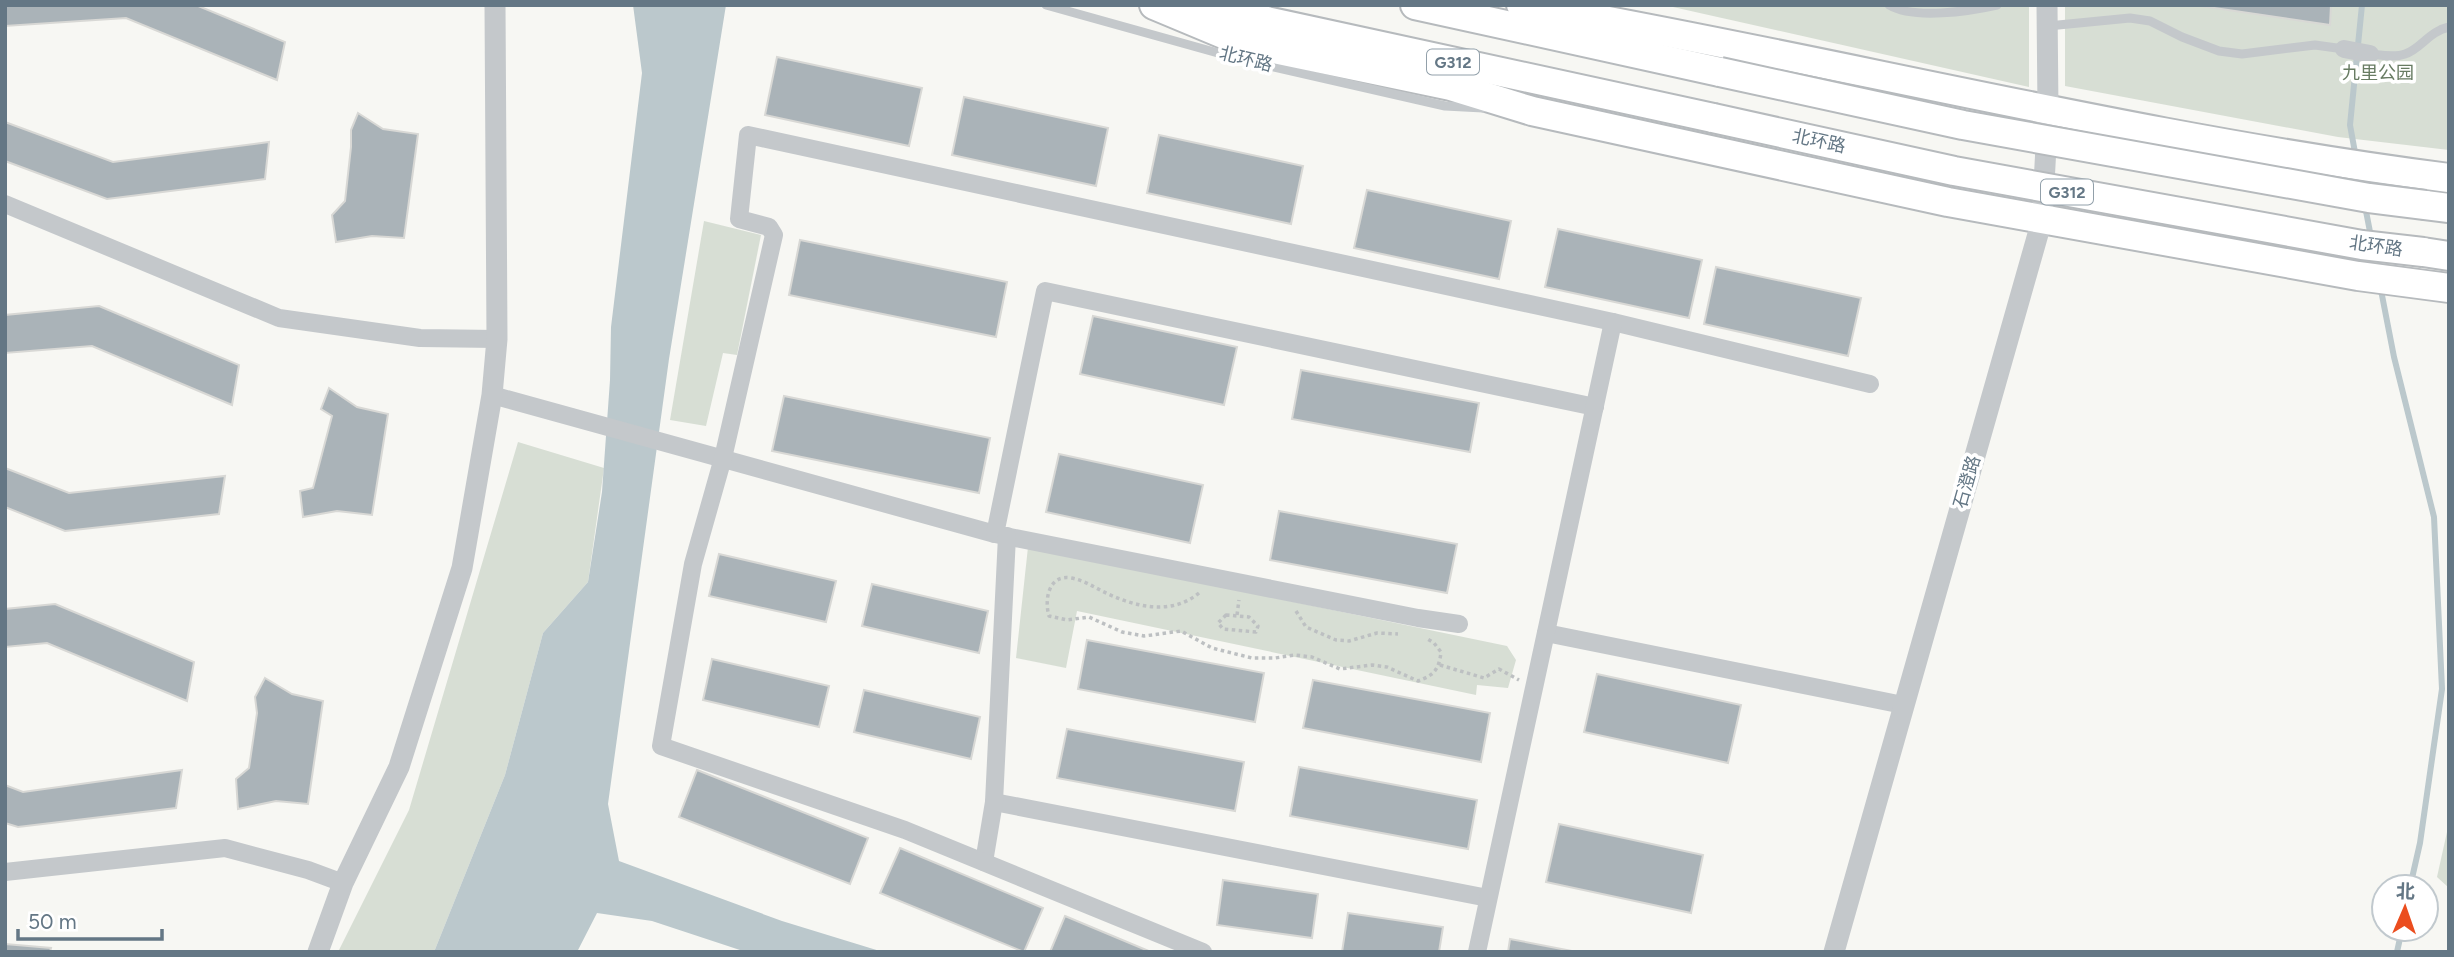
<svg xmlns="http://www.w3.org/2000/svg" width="2454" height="957" viewBox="0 0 2454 957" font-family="Figtree,'Noto Sans SC',sans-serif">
<rect width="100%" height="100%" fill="#f7f7f3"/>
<g fill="#d7ded4">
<polygon points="1664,5 2029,5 2029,87"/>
<polygon points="2065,5 2449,5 2449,150 2338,137 2065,86"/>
<polygon points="704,221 761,235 737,355 723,353 706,426 670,420"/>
<polygon points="518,442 604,468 588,582 543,633 505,775 434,952 338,952 409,810"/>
<polygon points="1028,547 1507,646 1516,660 1508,688 1477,685 1476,695 1077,611 1066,668 1016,658"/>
<polygon points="2449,823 2449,888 2437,877"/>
</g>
<polygon fill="#bbc8cc" points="633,5 726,5 669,359 608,804 619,861 782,921 883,952 746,952 652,921 597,913 577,952 434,952 505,775 543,633 588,582 602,492 610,380 611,327 642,73"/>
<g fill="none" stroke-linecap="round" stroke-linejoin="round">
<g stroke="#bbc8cc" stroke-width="6">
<polyline points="2356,158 2350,125 2362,5"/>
<polyline points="2365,206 2371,237"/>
<polyline points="2380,285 2394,357 2434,517 2442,689 2420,843 2410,887"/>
<polyline points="2397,952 2402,929"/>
</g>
</g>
<g fill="#aab3b8" stroke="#d8d8d5" stroke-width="2">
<polygon points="5,5 196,5 285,42 277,80 126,18 5,26"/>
<polygon points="2194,5 2331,5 2330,25"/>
<polygon points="777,57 922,88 909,146 765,115"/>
<polygon points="964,97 1108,128 1096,186 952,155"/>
<polygon points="358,113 383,129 418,134 404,238 372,236 336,242 332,215 345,201 351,147 351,130"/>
<polygon points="5,122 113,162 269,142 265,179 107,199 5,161"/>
<polygon points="1159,135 1303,166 1291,224 1147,193"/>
<polygon points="1367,190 1511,221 1499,279 1354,248"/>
<polygon points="1558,229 1702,260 1689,318 1545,287"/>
<polygon points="800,240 1007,282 996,337 789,295"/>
<polygon points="1716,267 1861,298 1848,356 1704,324"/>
<polygon points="99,306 239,365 232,405 92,346 5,353 5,315"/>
<polygon points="1093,316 1237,347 1224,405 1080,374"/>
<polygon points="1301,370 1479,403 1470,452 1292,419"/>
<polygon points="329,388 357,407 388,414 372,515 337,511 303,517 300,491 313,488 332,416 321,409"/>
<polygon points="784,396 990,438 979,493 772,451"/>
<polygon points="1059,454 1203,485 1190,543 1046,512"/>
<polygon points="5,468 69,493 225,476 219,514 65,531 5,507"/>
<polygon points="1279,511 1457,544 1447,593 1270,560"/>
<polygon points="719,554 836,581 826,622 709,596"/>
<polygon points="872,584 988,611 979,653 862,626"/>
<polygon points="55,604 194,662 187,701 47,643 5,647 5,609"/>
<polygon points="1087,640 1264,673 1255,722 1078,689"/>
<polygon points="712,659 829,686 819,727 703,700"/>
<polygon points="1597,674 1741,705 1728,763 1584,732"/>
<polygon points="265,678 292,694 323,701 308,804 276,801 238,809 236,779 249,768 257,713 255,697"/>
<polygon points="1313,680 1490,713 1481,762 1303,728"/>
<polygon points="864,690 980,717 971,759 854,732"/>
<polygon points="1067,729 1244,762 1235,811 1057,778"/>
<polygon points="1299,767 1477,800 1468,849 1290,816"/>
<polygon points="182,770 176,808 18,827 5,823 5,785 23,792"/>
<polygon points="697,770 868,838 850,884 679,817"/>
<polygon points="1559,824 1703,855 1691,913 1546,882"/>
<polygon points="900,848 1043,908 1024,952 880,893"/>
<polygon points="1223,880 1318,894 1312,938 1217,925"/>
<polygon points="1348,913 1443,927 1439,952 1342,952"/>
<polygon points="1065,916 1151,952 1050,952"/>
<polygon points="1510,939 1577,952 1508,952"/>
<polygon points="5,944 51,948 50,952 5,952"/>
</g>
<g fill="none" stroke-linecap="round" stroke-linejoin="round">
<g stroke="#b6babd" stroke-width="32">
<g id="trunk">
<polyline points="1154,5 1245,43 1451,86 1532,111 1948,202 2358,276 2449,288"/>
<polyline points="1193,5 1713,118"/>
<polyline points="1415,5 1720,72"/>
<path d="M1521 5C1831 59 2136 138 2449 178"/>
<polyline points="2425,205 2449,208"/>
<polyline points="2423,252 2449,256"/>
</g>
</g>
<g stroke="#bdc0c2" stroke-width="3.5" stroke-dasharray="3.5 3.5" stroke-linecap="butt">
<path d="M1199 593C1170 617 1132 606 1102 591 1092 586 1083 580 1071 578 1049 574 1044 599 1049 616L1067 620 1089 617 1122 632 1144 636 1181 631 1212 648 1252 658H1275L1295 655 1312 657 1340 669 1372 665 1387 667 1418 681C1434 675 1439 670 1441 652L1434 643 1426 638"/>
<polyline points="1296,611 1306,627 1336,640 1349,641 1377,633 1398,634"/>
<polygon points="1226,615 1249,617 1258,626 1256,632 1223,629 1218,623"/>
<polyline points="1237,615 1239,600"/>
<polyline points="1440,665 1484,678 1499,669 1519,680"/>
</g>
<g stroke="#c4c8cb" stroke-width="9">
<polyline points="1046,5 1243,60 1445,106 1483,108"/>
<path d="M1889 5C1914 20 1970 11 1997 5"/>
<polyline points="2048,26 2130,18 2150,21 2182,37 2219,51 2242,54 2315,45 2344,49"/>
<path d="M2370 54C2381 55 2394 58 2405 54 2421 49 2429 31 2449 27"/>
</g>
<g stroke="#c4c8cb" stroke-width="18">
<polyline points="2344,49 2370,54"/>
<polyline points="5,204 279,318 420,338 497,339"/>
<polyline points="492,395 995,534 1418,618 1459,624"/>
<polyline points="995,534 1045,291 1595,407"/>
<polyline points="1546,633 1903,705"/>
<polyline points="994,802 1488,898"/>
<polyline points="984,862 994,802 1007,536"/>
<polyline points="5,872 225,848 308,870 343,883"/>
<polyline points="1203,952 905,830 661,746 693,564 723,458 774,235 769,227 739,219 748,135 1613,322 1870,384"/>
<polyline points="1477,952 1613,322"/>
</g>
<g stroke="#c4c8cb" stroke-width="21">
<polyline points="318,952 343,883 399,767 462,568 492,395 497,339 495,5"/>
<polyline points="1834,952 2042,220 2048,110 2047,5"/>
</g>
<use href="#trunk" stroke="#fff" stroke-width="28"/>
<g stroke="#b6babd" stroke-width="32" stroke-linecap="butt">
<g id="trunk-bridge">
<polyline points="1720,72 1963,125 2369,198 2425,205"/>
<polyline points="1713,118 1954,171 2362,245 2423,252"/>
</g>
</g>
<use href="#trunk-bridge" stroke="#fff" stroke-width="28"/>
</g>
<g text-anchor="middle" stroke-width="7" stroke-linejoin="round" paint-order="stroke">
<g fill="#fff" stroke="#92a0aa" stroke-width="2">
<rect x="1427" y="49.5" width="52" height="25" rx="5"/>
<rect x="2041" y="179.5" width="52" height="25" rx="5"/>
</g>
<g font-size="16" font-weight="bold" fill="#647785">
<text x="1453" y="68">G312</text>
<text x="2067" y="198">G312</text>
</g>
<g font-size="18" fill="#647785" stroke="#fff">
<text transform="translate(1246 59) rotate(14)" y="6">北环路</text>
<text transform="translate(1819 141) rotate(12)" y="6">北环路</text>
<text transform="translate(2376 246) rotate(8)" y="6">北环路</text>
<text transform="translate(1967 482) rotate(-74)" y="6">石澄路</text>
</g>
<g font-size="18" fill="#687c63" stroke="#fff">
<text x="2378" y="79">九里公园</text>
</g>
</g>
<rect width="2454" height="957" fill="none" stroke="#647785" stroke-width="14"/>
<g transform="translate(2405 908) rotate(2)"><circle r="33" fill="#ffffff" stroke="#c1c9ce" stroke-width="2"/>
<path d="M0-5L12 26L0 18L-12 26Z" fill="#eb4d1e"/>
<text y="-10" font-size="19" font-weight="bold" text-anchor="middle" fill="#647785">北</text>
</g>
<path d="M18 929v10h144v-10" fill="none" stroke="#647785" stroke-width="3.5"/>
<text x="28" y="929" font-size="21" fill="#647785" stroke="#ffffff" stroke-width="5" paint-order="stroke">50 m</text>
</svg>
